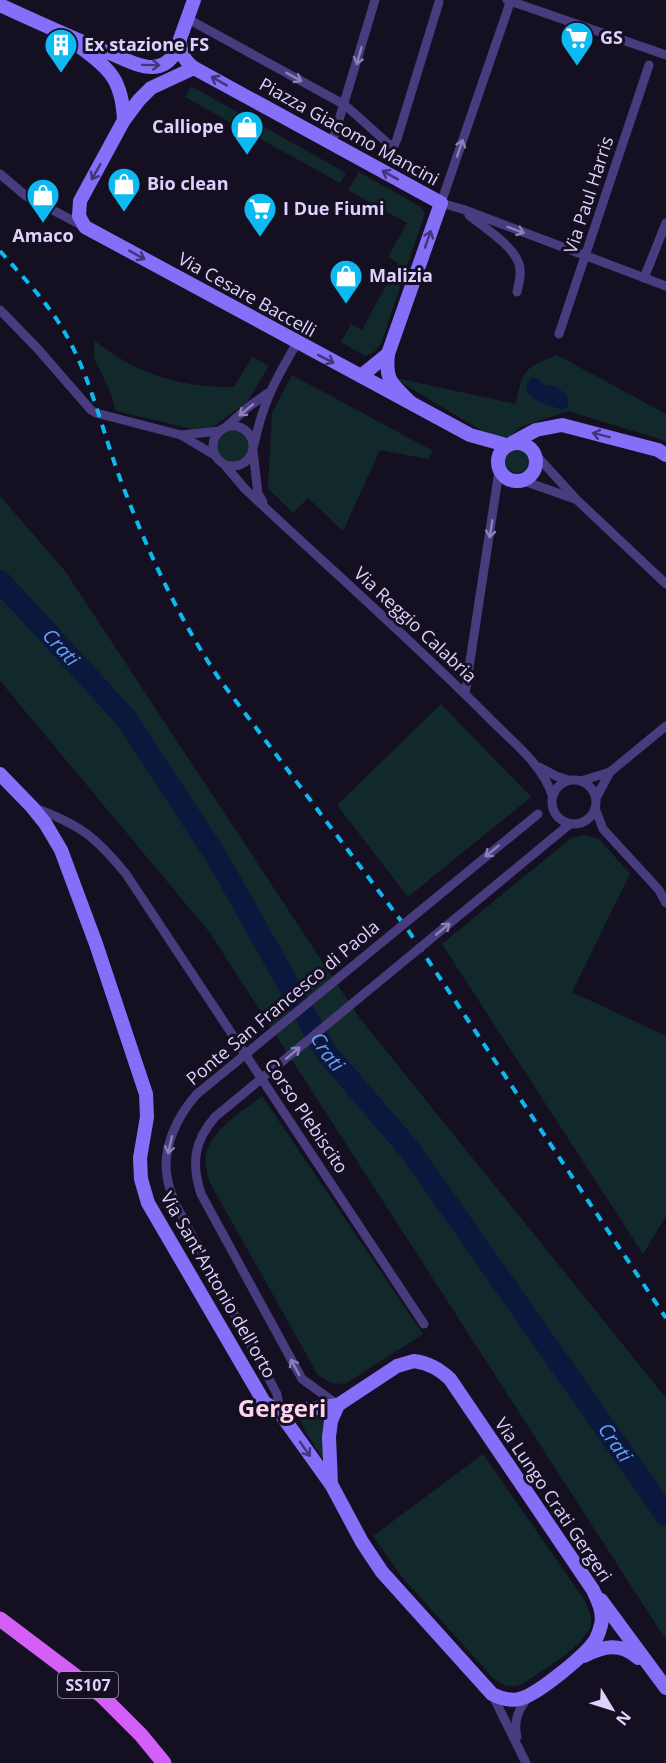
<svg xmlns="http://www.w3.org/2000/svg" width="666" height="1763" viewBox="0 0 666 1763" font-family="'Open Sans',sans-serif">
<rect width="100%" height="100%" fill="#150f22"/>
<g fill="#12292c">
<polygon points="191,86 346,173 340,183 185,97"/>
<polygon points="359,172 421,207 425,213 381,344 373,353 365,356 341,342 351,324 362,330 398,263 388,257 407,223 348,190"/>
<path d="M94 340C135 374 182 388 234 387L252 357 269 366 247 402 213 427 192 429 116 411 110 391 94 358Z"/>
<path d="M557 355 666 414V441L568 411 520 427 509 437H499L482 431 392 377 516 404C522 369 525 368 557 355Z"/>
<polygon points="292,375 433,451 428,459 380,450 343,531 308,498 293,513 268,488 272,413"/>
<circle cx="233" cy="446" r="16"/>
<circle cx="517" cy="461" r="12"/>
<polygon points="0,496 65,571 358,1016 666,1398 666,1640 210,933 0,681"/>
<polygon points="441,704 531,797 408,897 337,805"/>
<polygon points="586,835 599,839 630,874 572,992 666,1036 666,1216 643,1254 442,944 571,838"/>
<path d="M262 1096 423 1334 345 1384 331 1383 318 1375 210 1183C207 1173 203 1161 207 1150 216 1127 243 1111 262 1096Z"/>
<polygon points="330,1411 325,1462 305,1431 299,1417"/>
<path d="M483 1454 585 1601C588 1608 592 1616 591 1624 587 1645 541 1671 524 1683 511 1689 503 1686 492 1677L402 1577 373 1536Z"/>
</g>
<path fill="#0c173e" d="M532 377 538 379 546 386C555 384 562 390 568 398V406L563 410C550 405 512 397 532 377Z"/>
<g fill="none" stroke-linecap="round" stroke-linejoin="round">
<path stroke="#0c173e" stroke-width="22" id="s1" d="M0 581 125 717 218 859 326 1052 410 1150 666 1515"/>
<g stroke="#483c7f" stroke-width="9">
<polyline points="507,0 666,55"/>
<polyline points="511,0 441,203 462,209 666,286"/>
<polyline points="188,19 345,105 393,148 397,139 439,2"/>
<polyline points="332,143 375,0"/>
<polyline points="0,174 26,196 83,226"/>
<path d="M469 215C483 227 513 245 519 264 522 273 519 283 517 292"/>
<polyline points="644,278 666,223"/>
<polyline points="0,310 37,348 91,410 96,413 181,435 216,456"/>
<polyline points="559,334 649,65"/>
<circle cx="233" cy="446" r="20"/>
<polyline points="226,427 247,408 268,393"/>
<polyline points="181,435 220,431"/>
<path d="M254 445C263 402 275 380 297 343"/>
<polyline points="253,451 258,494 263,502"/>
<polyline points="535,454 577,500 666,584"/>
<path d="M224 464 245 489C325 564 408 637 486 715 509 739 542 763 552 795"/>
<polyline points="521,480 575,499"/>
<polyline points="465,694 499,471"/>
<polyline points="539,767 556,776 569,780"/>
<circle cx="574" cy="802" r="22"/>
<polyline points="581,781 610,772"/>
<polyline points="596,798 610,772 666,726"/>
<path d="M35 808C80 825 95 836 126 874L424 1324"/>
<polyline points="595,808 603,829 659,890 666,903"/>
<polyline points="554,837 570,824"/>
<path d="M197 1094C178 1115 162 1147 167 1176 168 1187 173 1197 177 1207L277 1394 280 1413"/>
<path d="M215 1117C194 1141 191 1163 201 1194L302 1379 338 1405"/>
<polyline points="492,1694 526,1763"/>
<path d="M517 1737C513 1720 519 1708 530 1695"/>
</g>
<g stroke="#856ef8" stroke-width="14">
<path d="M0 5C37 22 74 39 112 54 124 59 139 67 152 67 162 67 170 61 175 53L194 0"/>
<path d="M180 42C181 54 184 60 194 68L441 203 388 354C385 383 393 384 411 403"/>
<path d="M80 47C111 69 122 81 124 120"/>
<polyline points="194,68 151,88 139,100 124,120 80,201 79,216 85,227 361,376 388,354"/>
<polyline points="361,376 470,435 506,445"/>
<circle cx="517" cy="462" r="19"/>
<polyline points="512,443 536,430 562,425 658,450 666,455"/>
<polyline points="0,774 32,807 45,823 61,850 96,944 146,1094 147,1117 140,1158 141,1179 148,1203 264,1402 280,1413 330,1483"/>
<path d="M414 1361C429 1363 439 1369 450 1379L593 1590C598 1601 604 1613 601 1625 600 1629 598 1635 596 1639 587 1654 536 1696 519 1699 510 1701 500 1698 492 1694L382 1572 362 1542 331 1484 329 1437 331 1421 338 1405 397 1366Z"/>
<polyline points="280,1413 338,1405"/>
<polyline points="601,1600 666,1688"/>
<path d="M584 1656C603 1646 621 1642 638 1658"/>
</g>
<polyline stroke="#d35ff7" stroke-width="15" points="0,1619 102,1696 141,1735 164,1763"/>
<path stroke="#0cb9f0" stroke-width="4" stroke-dasharray="9 8" stroke-linecap="butt" d="M0 251C23 277 48 303 65 333 90 376 101 426 118 473 145 546 177 616 220 680L408 930 666 1318"/>
<g stroke="#483c7f" stroke-width="9">
<polyline points="197,1094 538,814"/>
<polyline points="215,1117 554,837"/>
</g>
</g>
<defs><path id="oneway-shaft" d="M-6 0H5M1.5-3L5.5 0L1.5 3" fill="none" stroke-width="1.6" stroke-linecap="round" stroke-linejoin="round" transform="scale(1.5)"/></defs>
<g stroke="#8b80b8">
<use href="#oneway-shaft" transform="translate(359 56) rotate(106)"/>
<use href="#oneway-shaft" transform="translate(294 77) rotate(29)"/>
<use href="#oneway-shaft" transform="translate(460 148) rotate(-71)"/>
<use href="#oneway-shaft" transform="translate(516 230) rotate(21)"/>
<use href="#oneway-shaft" transform="translate(246 410) rotate(141)"/>
<use href="#oneway-shaft" transform="translate(491 529) rotate(99)"/>
<use href="#oneway-shaft" transform="translate(492 851) rotate(141)"/>
<use href="#oneway-shaft" transform="translate(443 929) rotate(-40)"/>
<use href="#oneway-shaft" transform="translate(293 1053) rotate(-40)"/>
<use href="#oneway-shaft" transform="translate(170 1145) rotate(103)"/>
<use href="#oneway-shaft" transform="translate(295 1367) rotate(-118)"/>
</g>
<g stroke="#423578">
<use href="#oneway-shaft" transform="translate(151 65) rotate(1)"/>
<use href="#oneway-shaft" transform="translate(219 81) rotate(-151)"/>
<use href="#oneway-shaft" transform="translate(96 172) rotate(119)"/>
<use href="#oneway-shaft" transform="translate(390 175) rotate(-151)"/>
<use href="#oneway-shaft" transform="translate(428 239) rotate(-71)"/>
<use href="#oneway-shaft" transform="translate(137 255) rotate(29)"/>
<use href="#oneway-shaft" transform="translate(326 359) rotate(27)"/>
<use href="#oneway-shaft" transform="translate(601 435) rotate(-166)"/>
<use href="#oneway-shaft" transform="translate(305 1449) rotate(55)"/>
</g>
<defs>
<g id="supermarket-pin" transform="scale(1.725)"><path d="M0 17L-7.5 6A9.5 9.5 0 1 1 7.5 6Z" fill="#0cb9f0" stroke="#150f22"/><path d="M-6-5.5h2.5l.6 2H6L4.5 2H-2.5L-4.4-4H-6ZM-1.5 3.2a1.3 1.3 0 1 0 .1 0ZM3 3.2a1.3 1.3 0 1 0 .1 0Z" fill="#fff"/></g>
<g id="building-pin" transform="scale(1.725)"><path d="M0 17L-7.5 6A9.5 9.5 0 1 1 7.5 6Z" fill="#0cb9f0" stroke="#150f22"/><path d="M-4-6H4V6H1V3H-1V6H-4ZM-2.5-4.3h1.7v1.8h-1.7ZM.8-4.3h1.7v1.8H.8ZM-2.5-1h1.7V.8h-1.7ZM.8-1h1.7V.8H.8Z" fill="#fff"/></g>
<g id="shop-pin" transform="scale(1.725)"><path d="M0 17L-7.5 6A9.5 9.5 0 1 1 7.5 6Z" fill="#0cb9f0" stroke="#150f22"/><path d="M-5-2.5h2.3a2.7 3.5 0 0 1 5.4 0H5L5.5 6h-11ZM-1.5-2.5h3a1.5 2.3 0 0 0-3 0Z" fill="#fff"/></g>
</defs>
<g fill-rule="evenodd">
<use href="#supermarket-pin" x="577" y="38"/>
<use href="#building-pin" x="61" y="45"/>
<use href="#shop-pin" x="247" y="127"/>
<use href="#shop-pin" x="124" y="184"/>
<use href="#shop-pin" x="43" y="195"/>
<use href="#supermarket-pin" x="260" y="209"/>
<use href="#shop-pin" x="346" y="276"/>
</g>
<g text-anchor="middle" stroke-width="6" stroke-linejoin="round" paint-order="stroke">
<rect fill="#150f22" stroke="#a198bb" stroke-width="1.5" x="58" y="1672" width="60" height="26" rx="4.5"/>
<g font-size="16" font-weight="bold" fill="#ddd2fd">
<text x="88" y="1691">SS107</text>
</g>
<g font-size="18" font-weight="bold" fill="#ddd2fd" stroke="#150f22" text-anchor="start">
<text x="600" y="44">GS</text>
<text x="84" y="51">Ex stazione FS</text>
<text x="224" y="133" text-anchor="end">Calliope</text>
<text x="147" y="190">Bio clean</text>
<text x="283" y="215">I Due Fiumi</text>
<text x="43" y="242" text-anchor="middle">Amaco</text>
<text x="369" y="282">Malizia</text>
</g>
<g font-size="18" fill="#ddd2fd" stroke="#150f22">
<text transform="translate(349 132) rotate(29)" y="6">Piazza Giacomo Mancini</text>
<text transform="translate(589 195) rotate(-72)" y="6">Via Paul Harris</text>
<text transform="translate(247 295) rotate(29)" y="6">Via Cesare Baccelli</text>
<text transform="translate(415 625) rotate(43)" y="6">Via Reggio Calabria</text>
<text transform="translate(283 1003) rotate(-40)" y="6">Ponte San Francesco di Paola</text>
<text transform="translate(306 1116) rotate(56)" y="6">Corso Plebiscito</text>
<text transform="translate(218 1285) rotate(60)" y="6">Via Sant'Antonio dell'orto</text>
<text transform="translate(553 1500) rotate(56)" y="6">Via Lungo Crati Gergeri</text>
</g>
<g font-size="20" font-style="italic" fill="#66a0f8" stroke="#150f22">
<text dy="7" stroke="none"><textPath href="#s1" startOffset="90">Crati</textPath></text>
<text dy="7" stroke="none"><textPath href="#s1" startOffset="576">Crati</textPath></text>
<text dy="7" stroke="none"><textPath href="#s1" startOffset="1062">Crati</textPath></text>
</g>
<g font-size="24" font-weight="bold" fill="#fdd4e9" stroke="#150f22">
<text x="282" y="1417">Gergeri</text>
</g>
</g>
<g transform="translate(612 1709) rotate(128)" stroke="#150f22" stroke-width="4.5" paint-order="stroke">
<path d="M0-4.5L10 22L0 15L-10 22Z" fill="#ddd2fd"/>
<text y="-9" font-size="16" font-weight="bold" text-anchor="middle" fill="#ddd2fd">N</text>
</g>
</svg>
